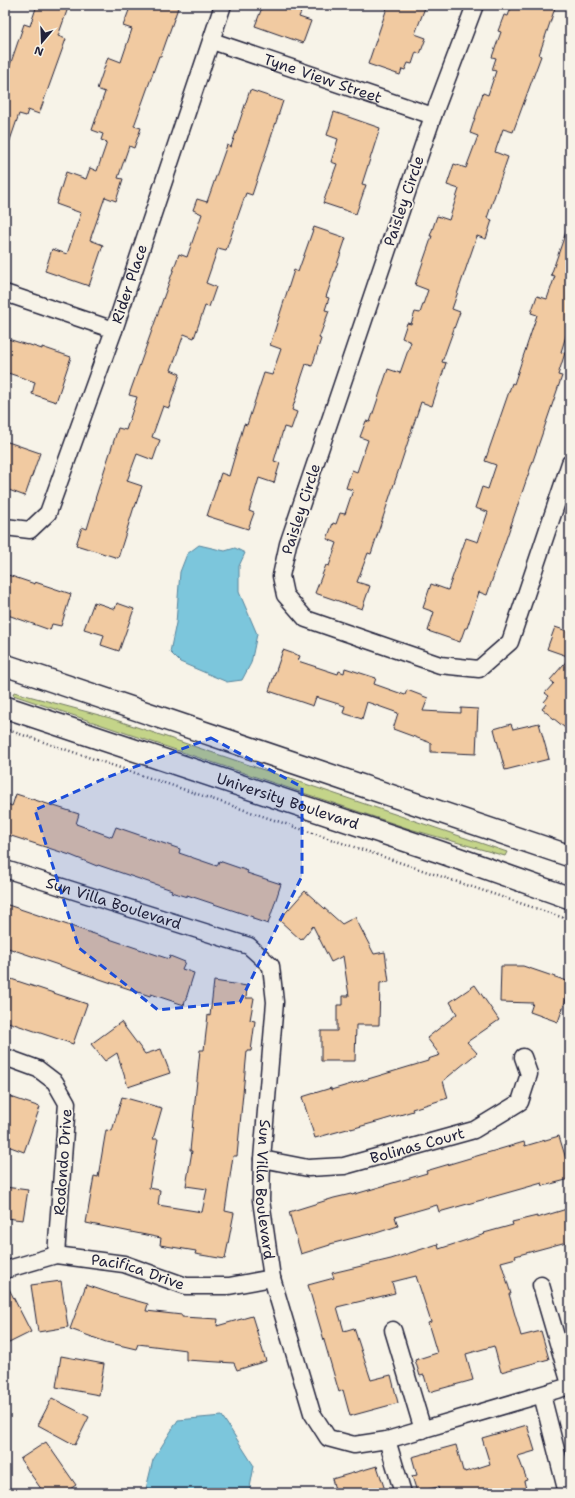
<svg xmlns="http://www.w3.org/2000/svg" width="575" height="1498" viewBox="0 0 575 1498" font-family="'Shantell Sans',sans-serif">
<rect width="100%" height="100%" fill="#f7f3e8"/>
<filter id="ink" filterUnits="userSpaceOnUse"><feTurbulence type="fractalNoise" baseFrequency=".025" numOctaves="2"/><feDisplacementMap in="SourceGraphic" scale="8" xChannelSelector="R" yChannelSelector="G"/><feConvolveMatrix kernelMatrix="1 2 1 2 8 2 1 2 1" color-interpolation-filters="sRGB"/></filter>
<g filter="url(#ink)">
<polygon fill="#c4d489" stroke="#737b62" points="14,692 110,718 507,852 505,856 410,829 13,695"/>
<g fill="#7cc6dc" stroke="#58849c">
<polygon points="199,545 225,551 235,548 245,553 239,566 239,592 257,634 251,663 242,680 227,682 180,662 170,652 176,623 180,572 187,554"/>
<polygon points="222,1416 254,1466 249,1493 145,1493 153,1460 178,1420"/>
</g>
<g fill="#f1caa1" stroke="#22223b">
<polygon points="37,5 69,5 58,36 66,39 39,114 28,110 26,116 19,114 7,149 5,149 5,80 24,24 30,26"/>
<polygon points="131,5 179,5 161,56 159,56 134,126 141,128 134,148 129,146 118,178 123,179 116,201 105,197 90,240 103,245 89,286 45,271 52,249 67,254 81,213 56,204 66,172 86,179 90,168 97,171 107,142 101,140 103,134 92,130 105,92 97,89 108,57 121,62 132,29 123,26"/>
<polygon points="263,5 304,5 299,17 311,21 303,43 255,26"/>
<polygon points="388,5 426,5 415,34 426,38 420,54 416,52 412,64 408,63 405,70 402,69 400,75 368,64"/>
<polygon points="512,5 556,5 539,55 541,56 513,132 503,129 495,152 508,157 487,218 492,220 486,239 477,236 452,309 460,312 442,362 446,363 432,406 421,402 371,554 368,553 357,582 370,586 362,609 315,593 326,565 329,566 337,543 327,539 333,523 336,524 340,513 345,514 353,490 346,488 352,470 357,472 368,440 360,437 366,421 370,422 388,369 400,373 411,342 402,338 407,323 411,324 415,312 420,313 428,290 415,285 432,236 430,236 437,216 449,220 459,189 447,185 454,164 466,168 478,136 470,133 483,93 488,95 496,71 492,70 496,58 492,57 501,32 498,31 504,15 508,16"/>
<polygon points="250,90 283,101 252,195 246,193 226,250 218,248 206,283 216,287 209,307 205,306 194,338 184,334 171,370 180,374 169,408 163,406 152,437 160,440 153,460 137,454 127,481 142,486 135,507 134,507 118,558 76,545 82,527 87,529 96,499 95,499 118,428 126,430 137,397 129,395 179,254 187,257 202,214 193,210 197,199 207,202 227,145 231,147"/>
<polygon points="334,112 380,128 362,184 366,185 356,214 323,203 337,164 331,162 338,139 327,135"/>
<polygon points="568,226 570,226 570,323 561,352 565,353 558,375 562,376 487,595 479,592 467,628 465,628 460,642 428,631 434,612 423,608 431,584 448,590 466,538 478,542 488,512 475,508 482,487 488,489 496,465 485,461 512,383 514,384 537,315 531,313 537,296 547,299 555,276 551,275"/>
<polygon points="314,227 346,238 326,297 329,298 325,310 329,311 319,338 321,339 312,366 306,364 298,388 299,389 292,410 297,412 291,429 284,427 274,461 280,463 274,483 259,478 249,511 254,513 248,529 207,516 221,473 229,476 244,424 247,425 264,373 272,375 281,349 270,345 294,270 298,272"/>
<polygon points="5,338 27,345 27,344 42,349 42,347 71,357 56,402 32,394 35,382 5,372"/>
<polygon points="5,441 40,453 25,496 6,489 8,482 5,481"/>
<polygon points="5,574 35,584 35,582 71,594 61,626 52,624 50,630 5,614"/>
<polygon points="94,602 115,609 117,603 134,609 119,651 101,645 104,635 84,629"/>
<polygon points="555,627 570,632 570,657 547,649"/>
<polygon points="283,650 300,656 298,661 338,674 339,671 344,673 345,668 376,678 374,684 405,695 407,690 428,698 423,711 461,713 461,708 478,709 476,754 431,752 431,743 393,729 398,713 367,702 362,719 343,713 345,706 316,697 313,706 269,691"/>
<polygon points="570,657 570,732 542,709 546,704 544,702 549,696 545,693 554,683 550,680"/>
<polygon points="539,723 549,759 505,770 494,729 511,724 513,729"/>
<polygon points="16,794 79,814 76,824 112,837 116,827 180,849 179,853 217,866 219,861 248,871 247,873 281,884 268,924 253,919 253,917 187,895 187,897 171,892 172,890 98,865 97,866 70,855 5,834 5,803 12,806"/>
<polygon points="305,891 342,924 355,917 374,954 385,952 389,982 380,983 379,1025 356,1025 355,1061 321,1061 321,1031 337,1031 337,1005 343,1005 343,996 349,996 343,956 331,962 313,926 301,940 279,920"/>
<polygon points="5,904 169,959 170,956 185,962 182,969 194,973 184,1005 151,994 150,996 5,947"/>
<polygon points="501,966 523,966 570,982 570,988 558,1022 530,1012 533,1003 500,1002"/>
<polygon points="5,977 87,1004 73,1044 5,1021"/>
<polygon points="214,981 247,986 246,998 254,998 250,1020 255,1021 251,1051 247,1051 237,1156 233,1156 225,1211 234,1213 225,1259 195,1254 196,1251 160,1245 161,1238 86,1223 94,1176 98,1177 106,1130 112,1131 122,1097 162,1108 153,1139 158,1139 149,1188 160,1190 158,1205 202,1212 207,1189 186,1186 192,1151 190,1151 200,1050 204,1050 208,1015 210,1016"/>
<polygon points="475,985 499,1020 467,1042 477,1053 443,1081 448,1098 412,1109 413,1111 380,1121 351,1129 351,1128 315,1138 302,1097 331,1088 331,1090 378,1076 428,1061 428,1059 440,1055 427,1038 457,1014 450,1002"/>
<polygon points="121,1022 145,1054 161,1049 170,1073 128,1087 117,1053 105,1061 91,1044"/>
<polygon points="5,1095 40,1107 24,1152 5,1145"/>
<polygon points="559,1136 570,1172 570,1179 543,1186 542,1183 439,1212 437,1205 395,1217 398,1226 370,1235 369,1234 330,1244 330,1245 301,1254 289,1212 334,1198 351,1194 352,1195 427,1173 426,1171 524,1142 525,1146"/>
<polygon points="5,1187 28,1190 23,1220 5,1218"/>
<polygon points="570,1208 570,1241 515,1256 516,1258 501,1262 511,1294 509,1294 521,1336 541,1331 549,1359 501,1372 494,1346 466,1354 473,1380 429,1392 424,1375 420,1376 415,1360 437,1353 428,1323 431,1322 416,1276 392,1282 395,1293 337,1307 344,1331 354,1328 371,1380 391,1375 398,1403 350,1416 343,1390 339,1392 308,1285 334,1278 332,1273 391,1259 438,1244 439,1249 485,1234 484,1233 513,1225 512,1222 537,1216 537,1218"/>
<polygon points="5,1281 31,1332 5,1345"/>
<polygon points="61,1281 68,1327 38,1332 31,1285"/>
<polygon points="86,1285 119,1296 148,1304 146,1311 182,1315 182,1317 218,1319 217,1326 252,1316 266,1361 237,1370 234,1363 186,1360 186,1350 138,1344 136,1349 106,1342 70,1329"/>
<polygon points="61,1356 104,1364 99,1395 56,1387"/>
<polygon points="52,1398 89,1417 75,1445 38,1425"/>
<polygon points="527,1425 535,1451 518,1456 527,1480 524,1481 527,1493 440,1493 438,1487 417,1492 412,1476 417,1475 412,1457 456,1445 463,1471 465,1471 465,1472 490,1464 482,1438"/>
<polygon points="46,1442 76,1485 64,1493 44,1493 20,1459"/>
<polygon points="377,1466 386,1493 336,1493 332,1479"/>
</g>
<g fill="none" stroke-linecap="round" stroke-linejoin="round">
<g stroke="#22223b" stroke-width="19">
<g id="minor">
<polyline points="475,5 433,116 288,544 281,576 285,595 306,619 440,665 479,669 510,642 570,463"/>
<path id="s1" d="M212 41 433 116"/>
<polyline points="5,293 114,330"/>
<path id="s2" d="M5 527 30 530 48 513 114 330 223 5"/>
<path id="s3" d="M5 869 249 946 271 966 275 1002 262 1159 261 1200 272 1278 312 1413 328 1438 354 1445 387 1440 570 1386"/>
<polyline points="5,1057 38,1069 55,1082 67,1103 56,1255"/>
<path id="s4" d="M262 1159 308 1168 344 1166 474 1130 520 1102 529 1074 523 1057"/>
<path id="s5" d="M5 1270 56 1255 124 1264 186 1286H229L272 1278"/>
<polyline points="541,1285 570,1384"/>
<polyline points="393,1330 423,1430"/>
<polyline points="542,1395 566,1489"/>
<polyline points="387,1440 403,1493"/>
</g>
</g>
<g stroke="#22223b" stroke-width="24">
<g id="major">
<polyline points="5,665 570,856"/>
<path id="s6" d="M5 707 440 852 570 898"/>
</g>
</g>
<polyline stroke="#22223b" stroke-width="2.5" stroke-dasharray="1 3" stroke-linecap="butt" points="5,729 570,920"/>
<use href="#minor" stroke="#f7f3e8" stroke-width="16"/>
<use href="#major" stroke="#f7f3e8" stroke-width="21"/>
</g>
</g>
<path fill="#1d4ed8" fill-opacity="0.2" stroke="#1d4ed8" stroke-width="3" stroke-dasharray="8 5" stroke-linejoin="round" d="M211 738 302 787V876L240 1002 158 1010 79 948 35 810 108 777Z"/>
<g text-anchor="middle" stroke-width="3.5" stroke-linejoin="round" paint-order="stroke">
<g font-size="15" fill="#22223b" stroke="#f7f3e8">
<text dy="5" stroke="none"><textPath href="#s1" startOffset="117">Tyne View Street</textPath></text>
<text transform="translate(404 201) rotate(-71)" y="5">Paisley Circle</text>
<text dy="5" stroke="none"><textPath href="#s2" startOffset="293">Rider Place</textPath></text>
<text transform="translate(301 509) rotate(-72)" y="5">Paisley Circle</text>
<text dy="5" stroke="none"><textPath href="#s6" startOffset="298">University Boulevard</textPath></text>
<text dy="5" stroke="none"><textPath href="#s3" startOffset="114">Sun Villa Boulevard</textPath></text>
<text dy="5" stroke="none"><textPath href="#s4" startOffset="159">Bolinas Court</textPath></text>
<text transform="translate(63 1162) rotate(-86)" y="5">Rodondo Drive</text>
<text dy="5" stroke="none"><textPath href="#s3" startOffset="510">Sun Villa Boulevard</textPath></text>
<text dy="5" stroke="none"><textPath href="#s5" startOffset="137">Pacifica Drive</textPath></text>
</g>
</g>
<rect width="575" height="1498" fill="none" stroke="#f7f3e8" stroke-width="20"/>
<rect x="10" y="10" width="555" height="1478" fill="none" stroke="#22223b" stroke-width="1.5" filter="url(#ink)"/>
<g transform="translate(42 42) rotate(199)" stroke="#f7f3e8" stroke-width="3" paint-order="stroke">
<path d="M0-3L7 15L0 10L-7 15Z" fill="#22223b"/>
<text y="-6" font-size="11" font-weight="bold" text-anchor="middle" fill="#22223b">N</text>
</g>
</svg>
